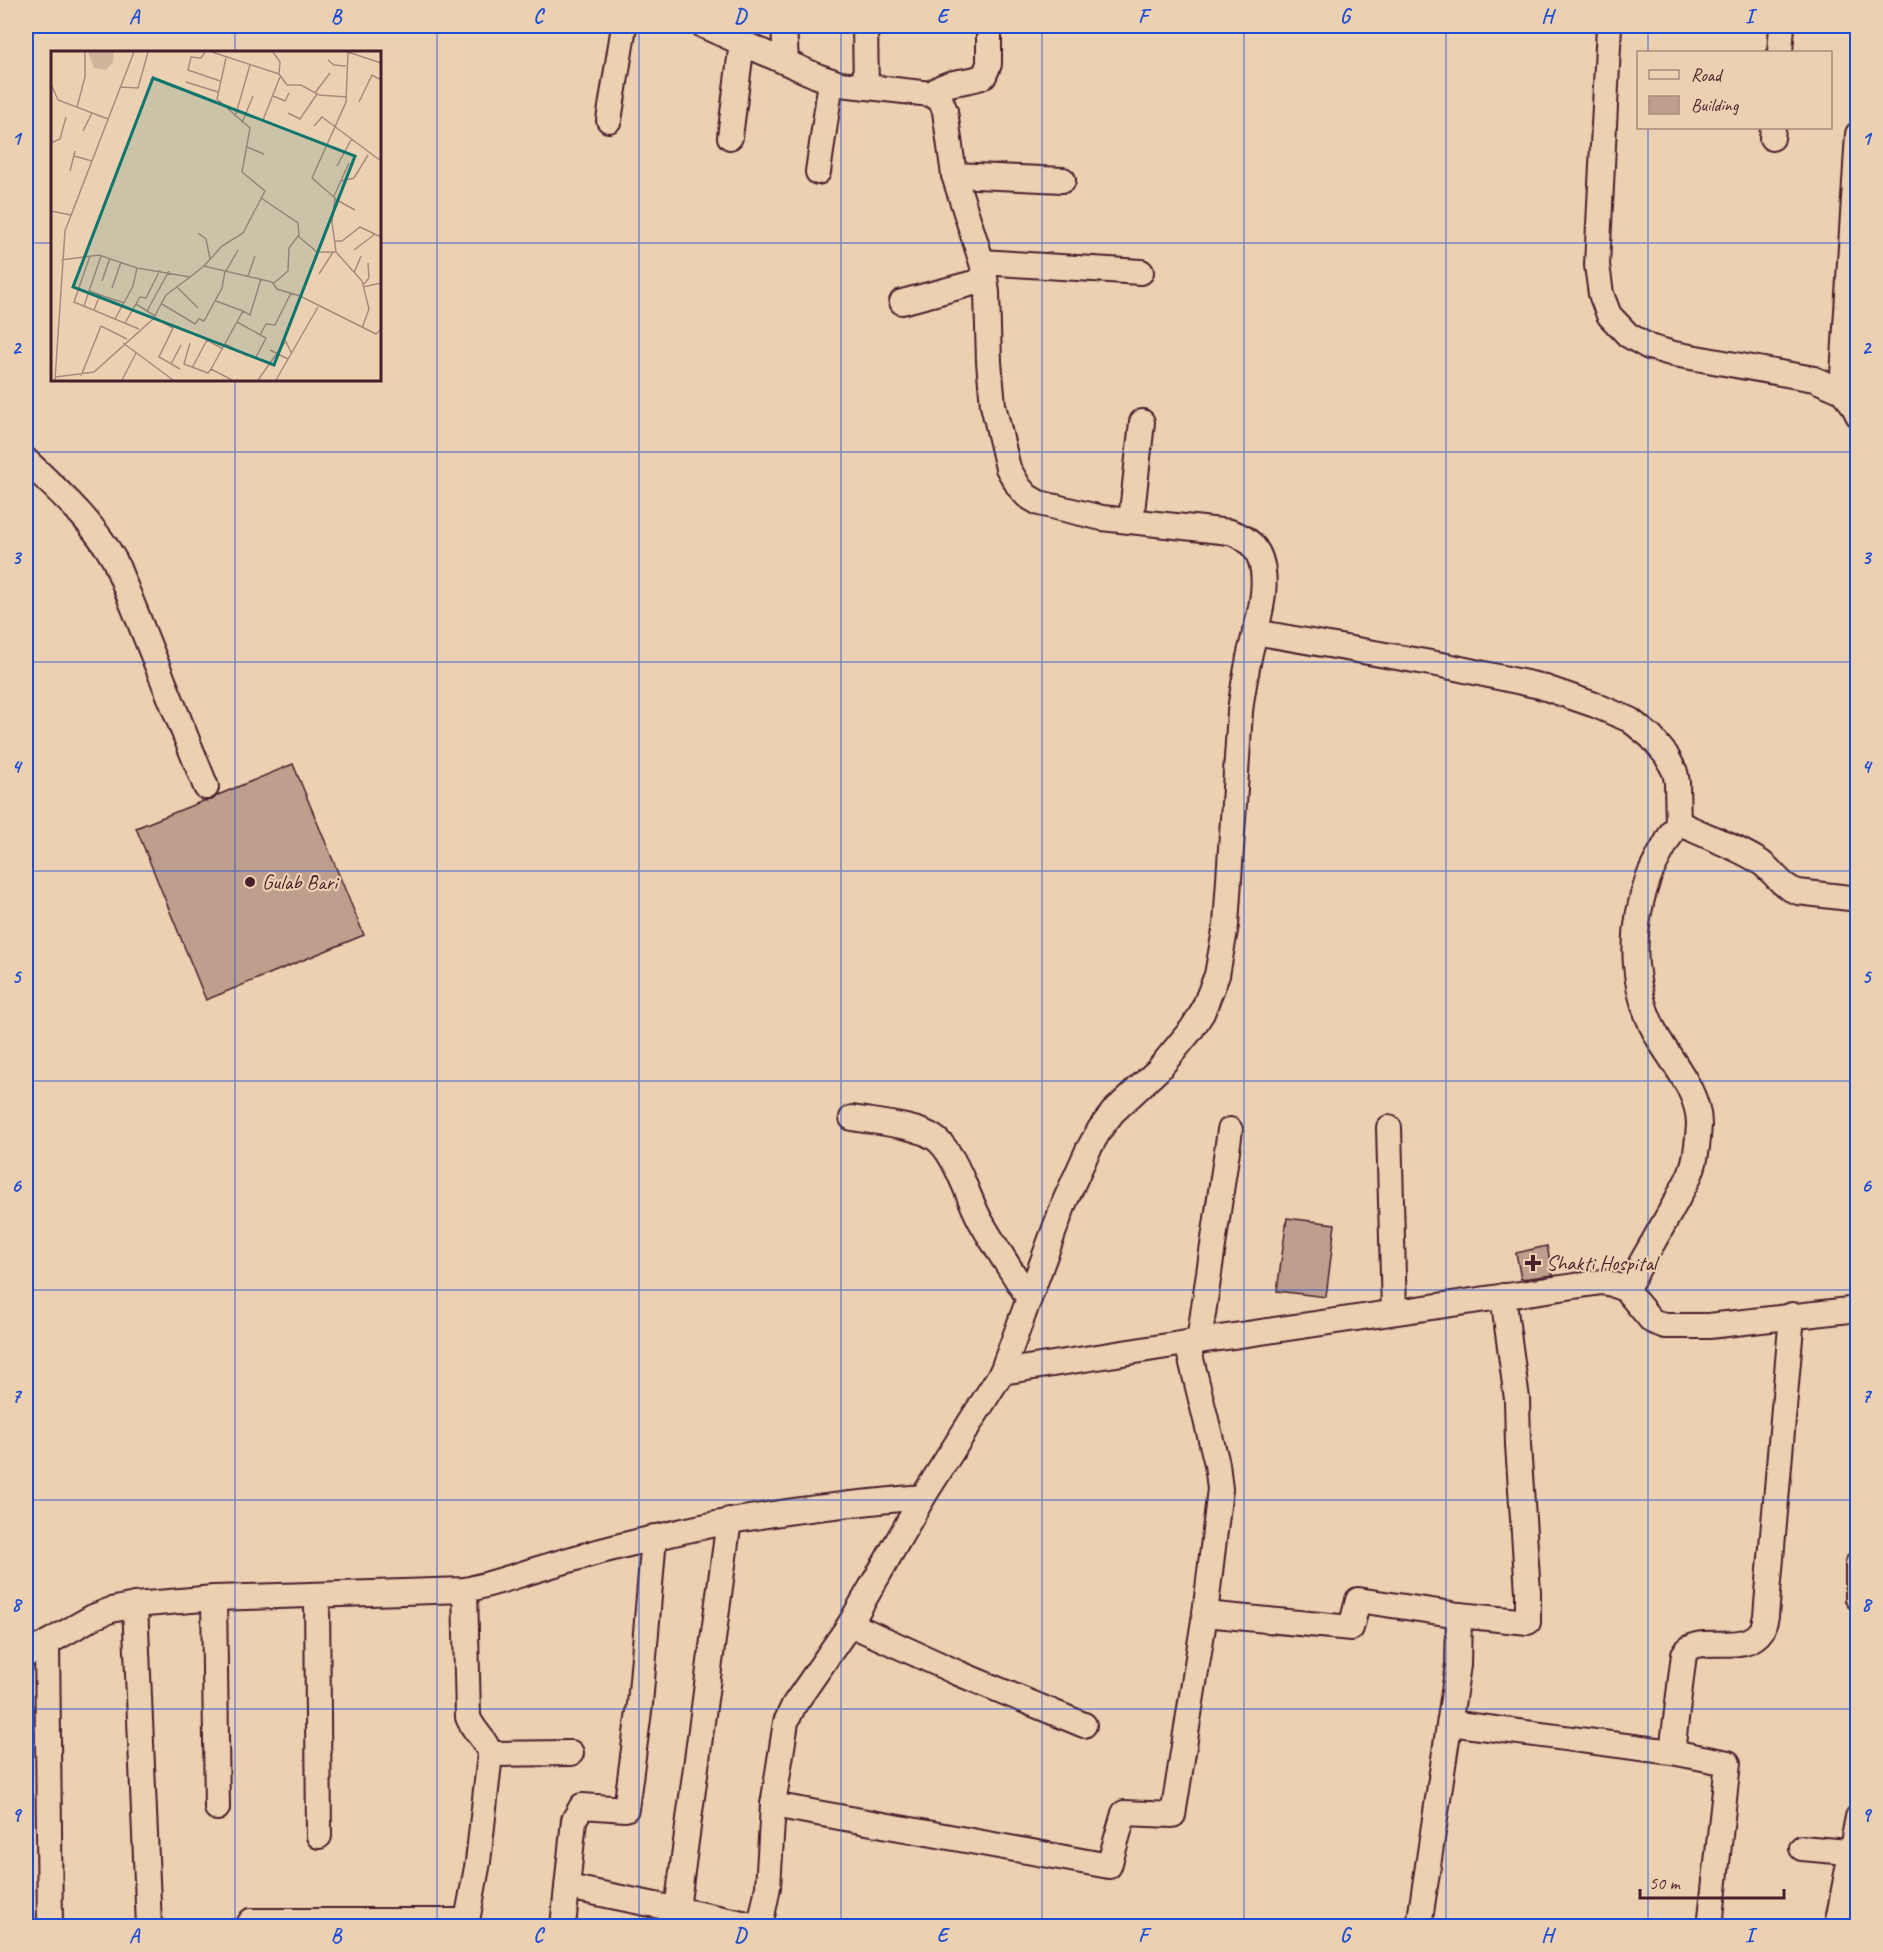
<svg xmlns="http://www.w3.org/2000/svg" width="1883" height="1952" viewBox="0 0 1883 1952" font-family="Caveat,sans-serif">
<rect width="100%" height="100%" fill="#ebd0b2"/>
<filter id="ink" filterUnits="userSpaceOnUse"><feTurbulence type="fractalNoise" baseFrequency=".0167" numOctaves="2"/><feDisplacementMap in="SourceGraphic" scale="12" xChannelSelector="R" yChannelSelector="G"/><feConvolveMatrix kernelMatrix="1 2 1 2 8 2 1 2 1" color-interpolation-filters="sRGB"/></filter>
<g filter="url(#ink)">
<g fill="#be9f8d" stroke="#4a1f2b" stroke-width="1.5">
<polygon points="293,764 364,935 206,1000 136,828 203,801 212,800 218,795"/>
<polygon points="1287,1218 1335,1224 1326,1297 1277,1291"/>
<polygon points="1547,1246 1553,1275 1521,1279 1516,1253"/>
</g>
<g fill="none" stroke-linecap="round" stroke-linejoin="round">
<g stroke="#4a1f2b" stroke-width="28">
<g id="minor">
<path d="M704 26 817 76 840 84 931 94 941 101 945 111 954 175 984 269 987 293 989 362 993 405 1008 468 1019 487 1027 496 1039 503 1102 518 1230 532C1284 548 1259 615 1250 653 1246 673 1242 692 1240 712L1226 925 1217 975 1202 1013 1191 1030 1158 1070 1113 1112 1100 1129 1088 1150 1065 1201 1002 1372"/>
<polyline points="784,26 786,62"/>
<polyline points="865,26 866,87"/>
<polyline points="1609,26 1597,265 1601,294 1609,315 1628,335 1649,347 1674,354 1814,379 1842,391 1852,403 1858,415"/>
<polyline points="1780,52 1782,26"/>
<path d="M931 94C951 78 963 85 984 76L989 64V26"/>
<polyline points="609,120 624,26"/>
<polyline points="730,137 742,42"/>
<polyline points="1772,138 1773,128"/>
<polyline points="818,172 831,81"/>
<polyline points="954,175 1063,180"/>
<polyline points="982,262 1141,272"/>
<polyline points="902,302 985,280"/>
<polyline points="1842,391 1858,134"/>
<path d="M26 460C58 491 92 520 115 561L206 787"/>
<polyline points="1131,521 1142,422"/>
<polyline points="1255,632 1442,665 1540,686 1595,705 1630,720 1651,737 1666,755 1675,772 1677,782 1678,826"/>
<path d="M852 1118C874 1122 915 1125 933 1137 955 1150 967 1196 980 1220 995 1247 1013 1272 1029 1299"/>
<polyline points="1389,1128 1394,1312"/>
<path d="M1626 1290C1643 1259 1661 1229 1678 1198 1682 1189 1689 1179 1692 1169 1697 1155 1698 1139 1699 1124 1699 1096 1678 1069 1663 1046 1631 996 1628 935 1648 879 1654 863 1665 846 1673 830L1678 826 1683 825C1708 837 1734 846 1757 860 1773 869 1779 886 1798 892L1858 899"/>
<polyline points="1199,1341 1230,1130"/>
<polyline points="1858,1564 1858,1598"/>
<path d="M465 1590 468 1717C474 1733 485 1737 490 1754L478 1862 466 1926"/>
<polyline points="317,1596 319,1836"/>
<polyline points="214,1598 217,1808"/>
<polyline points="135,1605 149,1926"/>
<polyline points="1205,1614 1351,1628 1358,1600 1459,1615"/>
<polyline points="850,1624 958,1673 1084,1725"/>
<polyline points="47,1643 50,1926"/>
<path d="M26 1655 93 1617 111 1610 135 1605 214 1598 465 1590C489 1585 512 1577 535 1570 574 1558 614 1547 654 1538 742 1515 833 1505 923 1497L1002 1372 1199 1341 1602 1282 1612 1284 1626 1290 1652 1321 1665 1326H1709L1858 1309"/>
<polyline points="1450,1723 1672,1752 1728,1763 1710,1926"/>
<path d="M1672 1752 1684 1654C1696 1632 1745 1657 1762 1630 1764 1626 1765 1620 1766 1616L1792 1315"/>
<polyline points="490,1754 571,1753"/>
<polyline points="773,1805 1109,1866 1124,1813 1173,1815 1205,1614 1220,1489 1217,1464 1187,1343"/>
<polyline points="1802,1848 1858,1853"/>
<polyline points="568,1887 757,1926"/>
<polyline points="677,1909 729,1520"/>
<polyline points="248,1926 251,1921 467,1921"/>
<polyline points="563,1926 574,1820 582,1806 626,1809 640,1704 654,1537"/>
<polyline points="760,1926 768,1887 773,1805 786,1722 794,1705 850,1624 923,1497"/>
<polyline points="1419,1926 1458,1665 1459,1615 1528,1622 1528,1592 1518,1445 1517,1399 1503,1296"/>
<polyline points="1837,1926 1858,1817"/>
</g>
</g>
<use href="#minor" stroke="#ebd0b2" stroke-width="24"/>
</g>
</g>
<path fill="none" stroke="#1d4ed8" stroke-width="1.5" stroke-opacity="0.55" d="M235 26V52M437 26V1926M639 26V1926M841 26V1926M1042 26V1926M1244 26V1926M1446 26V1926M1648 26V52M1648 128V1926M26 243H52M380 243H1858M235 380V1926M26 452H1858M26 662H1858M26 871H1858M26 1081H1858M26 1290H1858M26 1500H1858M26 1709H1858"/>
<g fill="#4a1f2b" stroke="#ebd0b2" stroke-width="2">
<circle cx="250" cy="882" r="6"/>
<path d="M1530 1254h6v6h6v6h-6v6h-6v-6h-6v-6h6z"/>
</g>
<g text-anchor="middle" stroke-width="4.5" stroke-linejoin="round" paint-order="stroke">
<g font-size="21" fill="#4a1f2b" stroke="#ebd0b2" text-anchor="start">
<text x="262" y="889">Gulab Bari</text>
<text x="1546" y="1270">Shakti Hospital</text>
</g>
</g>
<g transform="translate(51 51)">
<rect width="330" height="330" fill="#ebd0b2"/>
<path d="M37 1H63L62 11 55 19 43 17Z" fill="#d0b49c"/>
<path fill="none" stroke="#ab897c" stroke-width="1.5" d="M154 1 150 7 140 6 137 19 169 30M161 1 228 23 236 34H250L268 44 296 46M222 1 229 11 228 23M297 1 295 51 261 127 284 147 281 171 285 201 311 230 318 258 311 277M297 1 330 12M277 9 283 14 295 15M135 31 167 41M0 33 7 49 57 68M69 36 87 37 97 1M264 42 279 22M222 45 234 50 238 42M308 51 321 24 330 29M26 56 34 26V1M237 62 249 68 266 43M184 66 199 14M212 69 229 26M191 72 202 45M263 75 271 66 330 110M32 80 41 62M0 92 9 88 15 66M196 96 213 103M23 105 41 110M286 115 301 87M19 120 24 100M290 130 303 127 317 104M283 145 298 112M210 147 247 172 248 185M284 148 304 159M0 160 20 164M147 182 155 188 159 208M283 190H291L309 176 330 186M303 199 324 183M39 205 23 251 88 278M10 209 48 204 86 217 139 226 153 215 174 220 221 231 226 238 249 245 325 283 330 278M153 215 171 195 192 182 214 140 191 121 199 77 166 48 175 7M175 220 187 199M303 222 310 205M268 223 282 201M197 225 204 205M51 230 59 207M223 232 237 220 238 197 247 185 266 201H285M312 234 318 227 317 212M126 236 147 257M312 236 330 232M61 237 70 211M39 240 49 244 43 259M49 244 73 252M165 250 192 260M85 253 104 265M111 253 144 273 148 268 153 270 171 237 174 220M33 255 50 205M96 260 118 220M103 266 122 277 108 306 129 318M64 268 82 235 86 217M186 271 215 287 204 308M74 272 89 246 95 247 109 219M209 284 215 273 224 274 240 242M72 292 122 329M139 292 133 313 157 322 160 318 181 329M174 293 197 305M219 299 237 308M241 303 233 287 249 245M120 313 130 294M141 317 156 289 172 298M160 318 192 260 199 264 210 228M30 325 50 275 76 288M5 326 43 321 102 268 115 244 139 226M4 329 14 180 83 1M71 329 85 302M207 329 234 291M225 329 267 256"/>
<path fill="#0f766e" fill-opacity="0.15" stroke="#0f766e" stroke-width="3" d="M102 27 304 105 223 314 22 236Z"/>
<rect width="330" height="330" fill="none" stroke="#4a1f2b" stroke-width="3"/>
</g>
<rect width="1883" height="1952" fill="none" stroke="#ebd0b2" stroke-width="66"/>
<rect x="1637" y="51" width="195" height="78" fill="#ebd0b2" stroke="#ab897c" stroke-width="1.5"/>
<rect x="1649" y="70" width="30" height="9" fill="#ebd0b2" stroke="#ab897c" stroke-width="1.5"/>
<text x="1691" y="81" font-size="18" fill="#4a1f2b">Road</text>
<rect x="1649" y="96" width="30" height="18" fill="#be9f8d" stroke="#ab897c" stroke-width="1.5"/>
<text x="1691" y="111" font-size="18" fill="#4a1f2b">Building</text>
<path d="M1640 1889v9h144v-9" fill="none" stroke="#4a1f2b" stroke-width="3"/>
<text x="1649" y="1889" font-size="18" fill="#4a1f2b" stroke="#ebd0b2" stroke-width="4.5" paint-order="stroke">50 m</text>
<rect x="33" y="33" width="1817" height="1886" fill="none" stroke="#1d4ed8" stroke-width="2"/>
<g font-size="20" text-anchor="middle" font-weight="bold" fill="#1d4ed8">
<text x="134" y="23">A</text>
<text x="336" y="23">B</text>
<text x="538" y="23">C</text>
<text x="740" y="23">D</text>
<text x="942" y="23">E</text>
<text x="1143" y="23">F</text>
<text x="1345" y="23">G</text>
<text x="1547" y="23">H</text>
<text x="1749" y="23">I</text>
<text x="16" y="145">1</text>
<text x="1866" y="145">1</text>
<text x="16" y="354">2</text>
<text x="1866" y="354">2</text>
<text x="16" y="564">3</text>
<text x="1866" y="564">3</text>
<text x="16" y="773">4</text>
<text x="1866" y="773">4</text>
<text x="16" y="983">5</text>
<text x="1866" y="983">5</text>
<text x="16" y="1192">6</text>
<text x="1866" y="1192">6</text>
<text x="16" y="1402">7</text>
<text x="1866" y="1402">7</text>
<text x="16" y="1611">8</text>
<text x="1866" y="1611">8</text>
<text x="16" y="1821">9</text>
<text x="1866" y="1821">9</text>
<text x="134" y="1942">A</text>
<text x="336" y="1942">B</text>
<text x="538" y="1942">C</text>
<text x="740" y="1942">D</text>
<text x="942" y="1942">E</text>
<text x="1143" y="1942">F</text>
<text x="1345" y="1942">G</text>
<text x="1547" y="1942">H</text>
<text x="1749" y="1942">I</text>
</g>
</svg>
